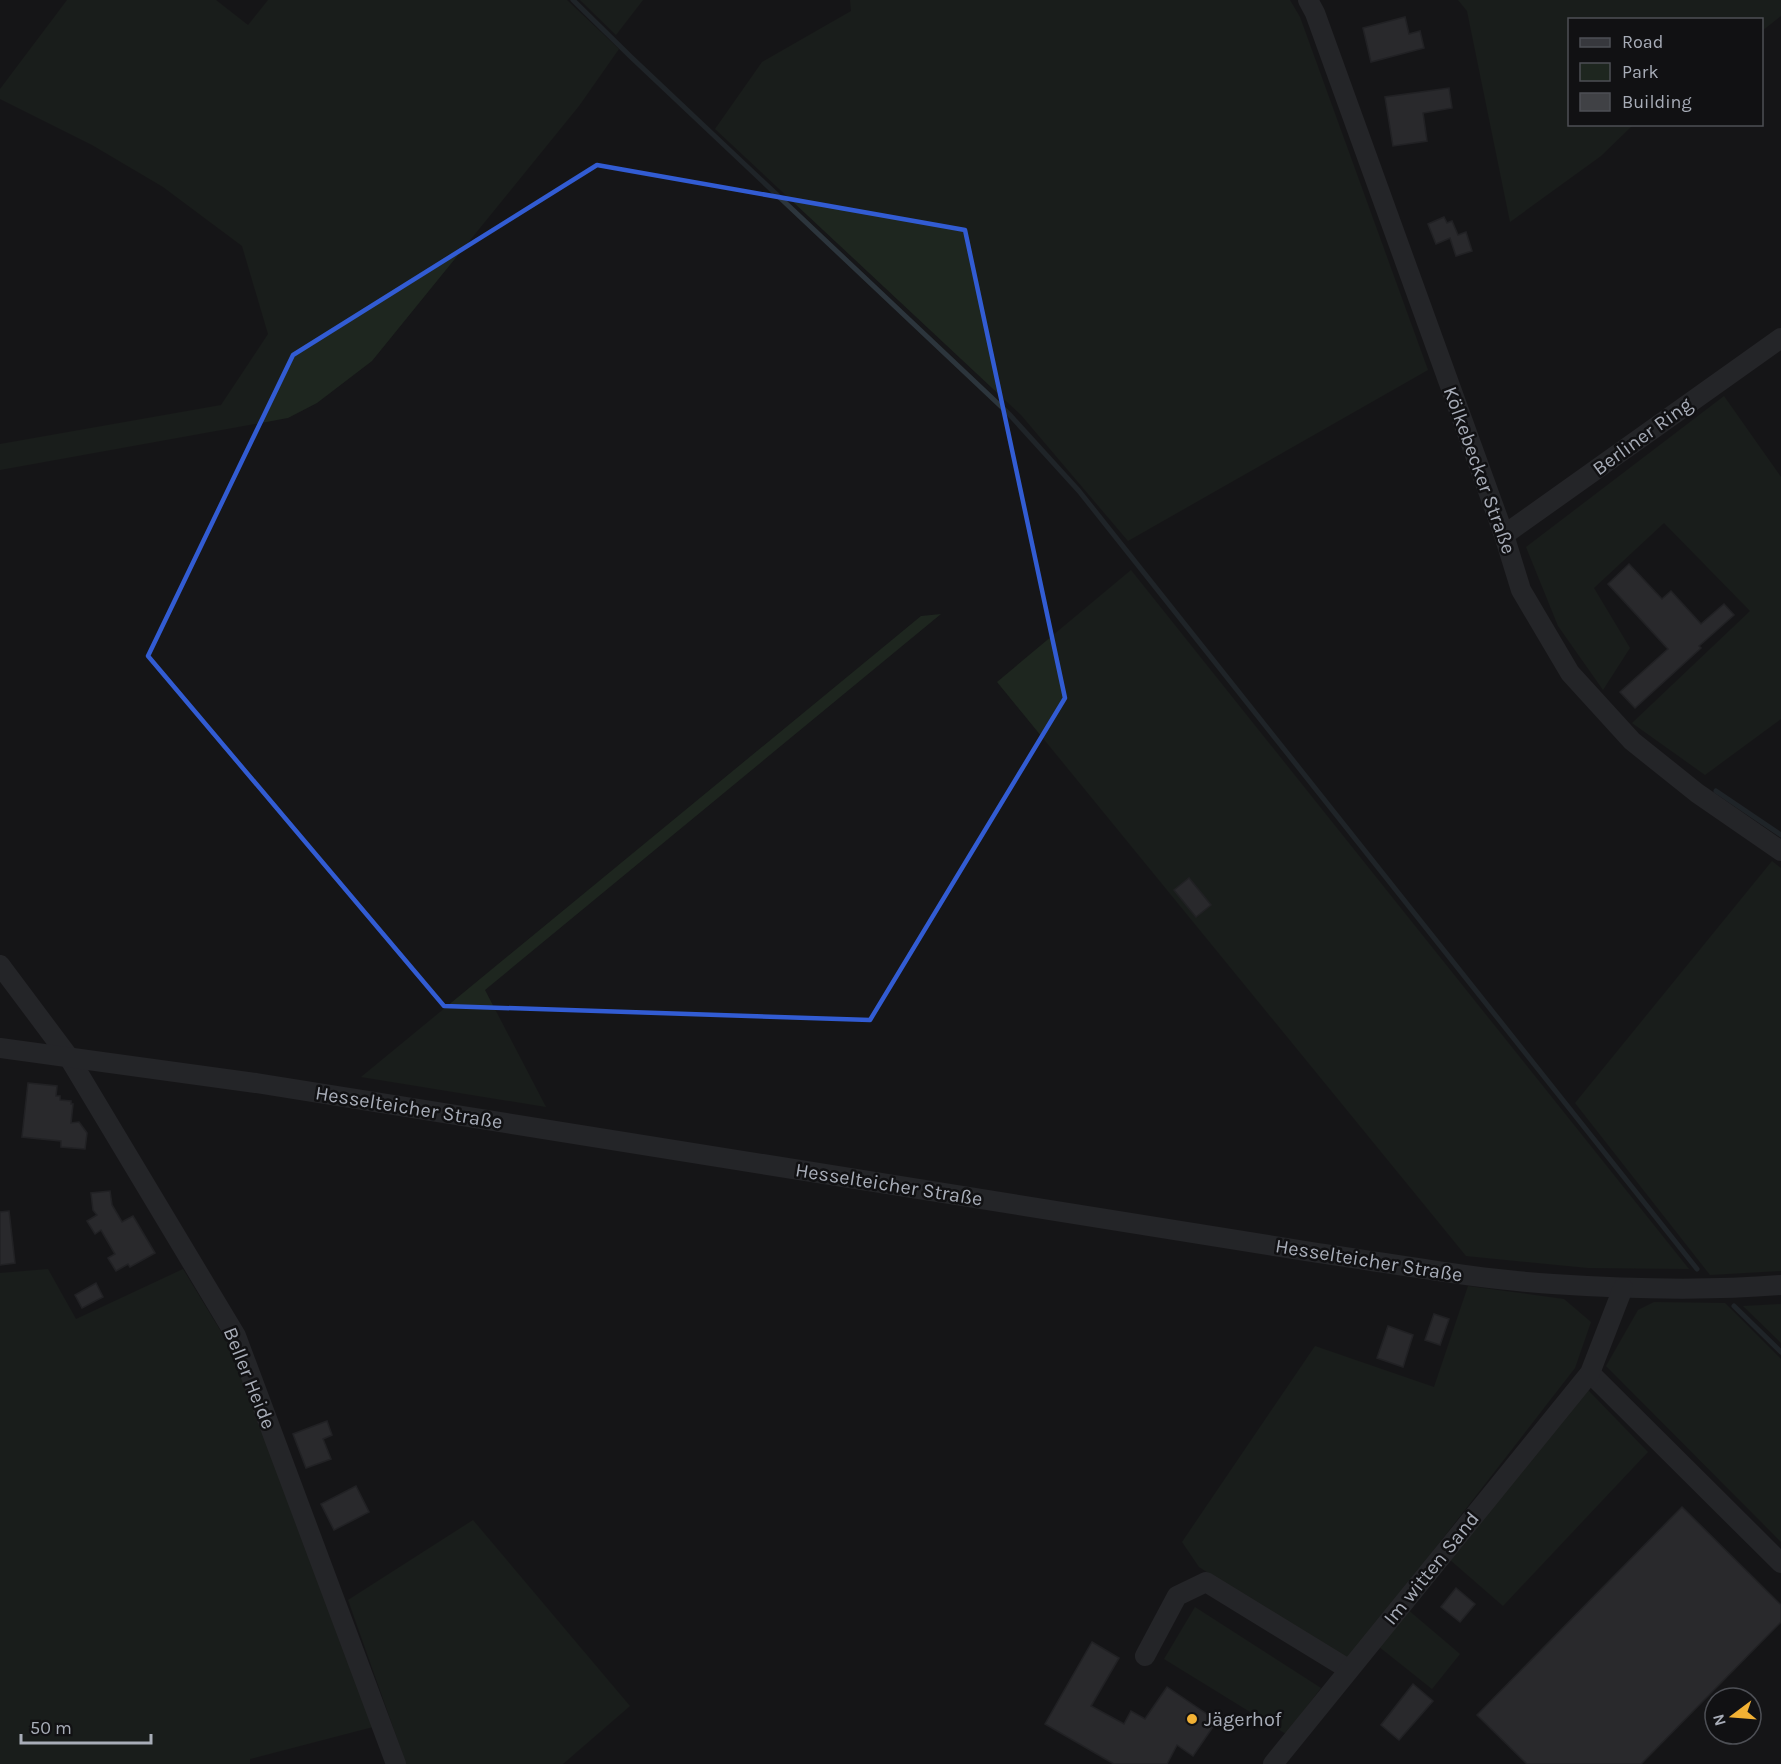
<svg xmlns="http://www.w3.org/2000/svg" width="1781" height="1764" viewBox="0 0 1781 1764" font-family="Karla,sans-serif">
<rect width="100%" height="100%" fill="#161618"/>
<g fill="#1e261f">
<polygon points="67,0 216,0 248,25 268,0 567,0 619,49 579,106 372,361 317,403 288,418 0,470 0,444 221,405 268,334 242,246 163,187 92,145 0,99 0,89"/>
<polygon points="580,0 643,0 616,35"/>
<polygon points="850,0 1290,0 1300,17 1428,370 1128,541 1021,415 715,129 762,62 851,11"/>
<polygon points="1458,0 1781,0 1781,16 1762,31 1762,20 1570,20 1570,124 1633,125 1601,156 1510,222 1467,11"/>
<polygon points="1724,396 1781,477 1781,719 1705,775 1632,723 1750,611 1664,523 1594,588 1630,648 1603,690 1558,626 1526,547"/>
<polygon points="1131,570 1689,1269 1588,1268 1466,1256 997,682"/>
<polygon points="941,614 485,990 546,1107 361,1077 921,616"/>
<polygon points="1772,861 1781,868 1781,1271 1710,1275 1575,1103"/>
<polygon points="48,1269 76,1319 183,1269 231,1348 373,1727 250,1759 250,1764 0,1764 0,1273"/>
<polygon points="1468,1286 1564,1299 1591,1322 1575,1368 1347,1662 1199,1567 1182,1542 1315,1346 1434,1387"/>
<polygon points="1654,1302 1725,1303 1781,1359 1781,1542 1606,1366 1638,1310"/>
<polygon points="1781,1304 1781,1343 1743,1306"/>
<polygon points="1588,1390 1648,1452 1503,1606 1449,1559"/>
<polygon points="473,1520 630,1706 563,1764 406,1764 348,1600"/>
<polygon points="1195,1607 1321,1688 1286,1734 1164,1659"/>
<polygon points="1407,1609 1460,1654 1432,1689 1378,1646"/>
</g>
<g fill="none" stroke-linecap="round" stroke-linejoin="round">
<g stroke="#2c353c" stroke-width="5">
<polyline points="573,0 631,57 1009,414 1079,491 1697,1269"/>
<polyline points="1716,791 1781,835"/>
<polyline points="1734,1306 1781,1352"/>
</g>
</g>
<g fill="#404145" stroke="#303034" stroke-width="1.5">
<polygon points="1405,17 1409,34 1420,31 1424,48 1371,62 1363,28"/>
<polygon points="1449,88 1452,108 1423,113 1427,141 1393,146 1385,97"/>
<polygon points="1444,217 1447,223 1452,221 1458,235 1466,232 1472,251 1456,256 1450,238 1436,244 1428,224"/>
<polygon points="1629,564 1662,599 1671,591 1701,624 1724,604 1734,615 1699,646 1701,648 1635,708 1620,692 1668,649 1608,584"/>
<polygon points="1189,878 1211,905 1196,917 1174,890"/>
<polygon points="28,1083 57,1086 56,1096 60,1096 60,1100 71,1101 71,1104 73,1104 71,1123 79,1122 87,1133 85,1149 61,1147 61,1141 22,1137"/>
<polygon points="110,1191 112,1205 122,1222 133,1216 155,1253 130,1267 128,1264 116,1271 108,1258 115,1254 101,1230 95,1234 87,1221 97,1215 93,1210 91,1193"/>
<polygon points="9,1211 15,1263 0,1265 0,1212"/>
<polygon points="96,1283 103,1297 82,1308 75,1295"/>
<polygon points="1434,1314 1449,1319 1440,1345 1425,1340"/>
<polygon points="1388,1326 1413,1335 1403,1367 1377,1358"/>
<polygon points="327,1421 332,1435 323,1439 331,1459 306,1468 293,1434"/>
<polygon points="356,1486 369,1512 334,1530 321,1504"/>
<polygon points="1682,1507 1781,1605 1781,1622 1641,1764 1527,1764 1477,1715"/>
<polygon points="1456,1588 1475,1604 1460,1622 1441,1607"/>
<polygon points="1092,1642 1119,1658 1091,1706 1124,1724 1131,1711 1145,1719 1167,1687 1217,1721 1193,1756 1177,1745 1167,1764 1114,1764 1045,1724"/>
<polygon points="1413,1684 1433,1701 1399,1740 1381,1725"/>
</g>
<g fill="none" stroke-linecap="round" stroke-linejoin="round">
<g stroke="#37383d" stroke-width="20">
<polyline points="1308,0 1315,13 1504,535 1521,590 1570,673 1632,741 1697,793 1781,851"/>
<polyline points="1504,535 1781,338"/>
<polyline points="0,965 68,1056 236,1336 396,1764"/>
<path d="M0 1048 256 1083 1318 1253C1396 1264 1474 1279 1553 1284 1628 1289 1706 1291 1781 1285"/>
<polyline points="1590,1373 1781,1563"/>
<polyline points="1145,1656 1177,1596 1206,1582 1348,1669"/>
<polyline points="1273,1764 1590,1373 1623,1288"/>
</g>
</g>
<path d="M0 0H1781V1764H0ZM597 165 965 230 1065 698 870 1020 444 1006 148 656 293 355Z" fill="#161618" fill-opacity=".55" fill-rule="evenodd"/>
<path fill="none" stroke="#325cd3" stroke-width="4.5" stroke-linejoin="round" d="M597 165 965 230 1065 698 870 1020 444 1006 148 656 293 355Z"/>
<circle fill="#f2b134" stroke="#111113" stroke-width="2" cx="1192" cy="1719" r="6"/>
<g text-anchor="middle" stroke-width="5" stroke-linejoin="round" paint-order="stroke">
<g font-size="20" fill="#a8adb8" stroke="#111113">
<text transform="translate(1642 436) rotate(-36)" y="7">Berliner Ring</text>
<text transform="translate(1480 470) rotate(70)" y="7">Kölkebecker Straße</text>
<text transform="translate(409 1107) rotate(9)" y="7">Hesselteicher Straße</text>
<text transform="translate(889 1184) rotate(9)" y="7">Hesselteicher Straße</text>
<text transform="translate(1369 1260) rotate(9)" y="7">Hesselteicher Straße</text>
<text transform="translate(250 1378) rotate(68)" y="7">Beller Heide</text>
<text transform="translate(1431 1568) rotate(-51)" y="7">Im witten Sand</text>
</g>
<g font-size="20" fill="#a8adb8" stroke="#111113" text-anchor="start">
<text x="1204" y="1726">Jägerhof</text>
</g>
</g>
<rect x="1568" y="18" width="195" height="108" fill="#111113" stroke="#4d4f55" stroke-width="1.5"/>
<rect x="1580" y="38" width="30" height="9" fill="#37383d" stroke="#4d4f55" stroke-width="1.5"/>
<text x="1622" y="48" font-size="18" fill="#a8adb8">Road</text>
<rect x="1580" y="63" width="30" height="18" fill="#1e261f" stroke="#4d4f55" stroke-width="1.5"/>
<text x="1622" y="78" font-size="18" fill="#a8adb8">Park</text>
<rect x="1580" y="93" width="30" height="18" fill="#404145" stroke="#4d4f55" stroke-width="1.5"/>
<text x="1622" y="108" font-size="18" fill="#a8adb8">Building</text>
<g transform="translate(1733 1716) rotate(254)"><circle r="28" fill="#111113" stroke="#4d4f55" stroke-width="1.5"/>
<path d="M0-4.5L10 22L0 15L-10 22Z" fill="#f2b134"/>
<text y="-9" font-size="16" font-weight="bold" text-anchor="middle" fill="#a8adb8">N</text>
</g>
<path d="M21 1734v9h130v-9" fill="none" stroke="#a8adb8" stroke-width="3"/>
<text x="30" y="1734" font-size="18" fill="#a8adb8" stroke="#111113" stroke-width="4.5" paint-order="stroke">50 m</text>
</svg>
